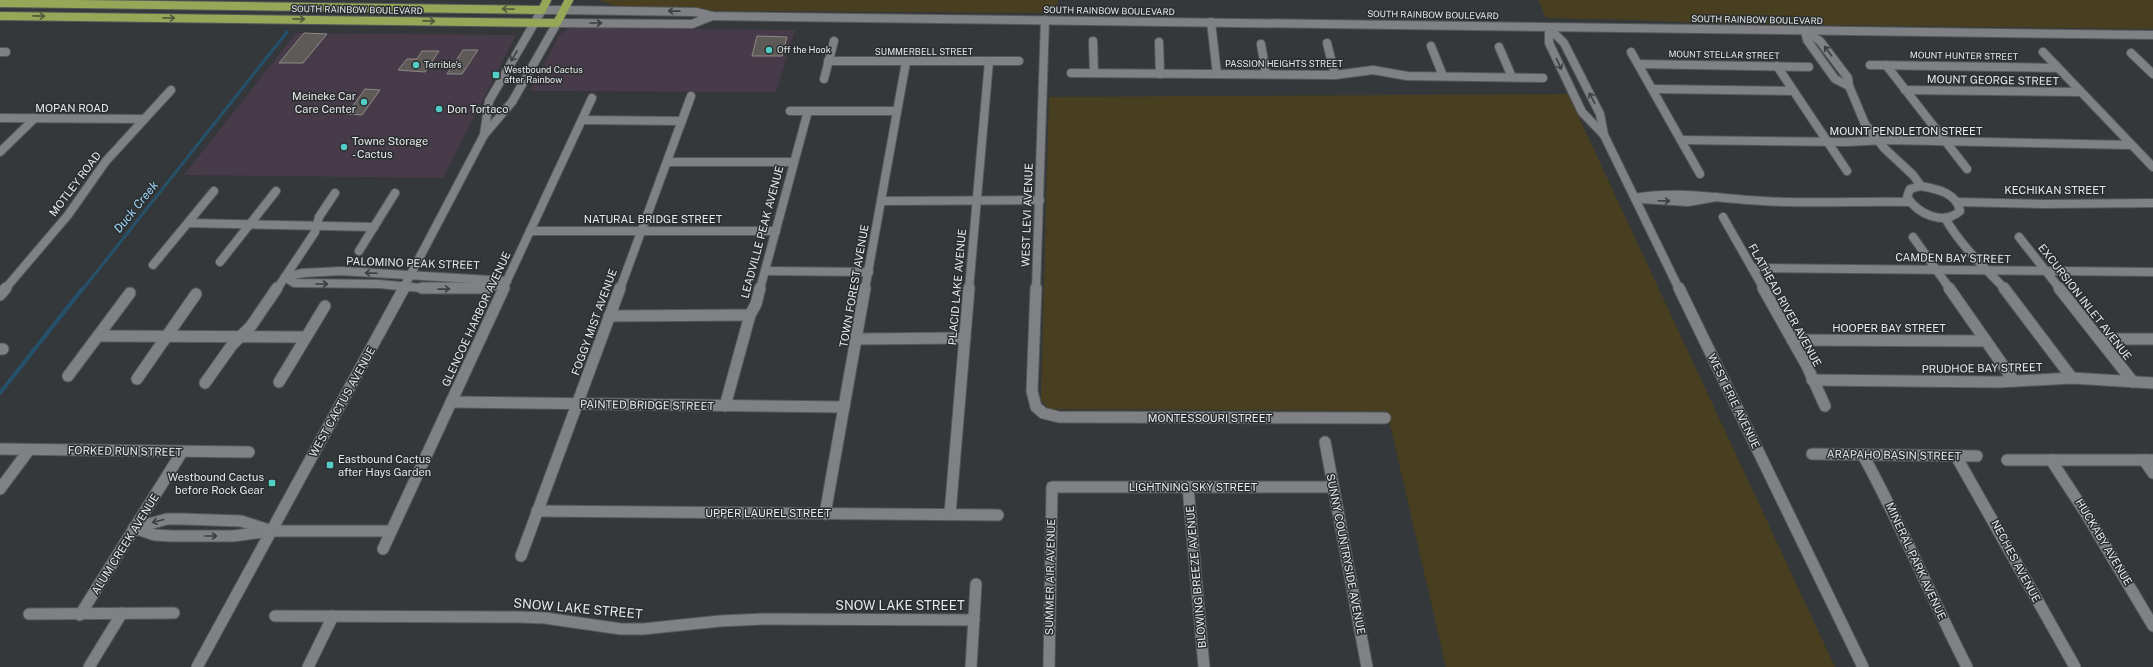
<svg xmlns="http://www.w3.org/2000/svg" width="2153" height="667" viewBox="0 0 2153 667" font-family="'Public Sans',sans-serif">
<rect width="100%" height="100%" fill="#35383a"/>
<g fill="#473a49">
<polygon points="569,28 795,30 776,92 530,91 559,35"/>
<polygon points="296,33 516,35 443,178 184,175"/>
</g>
<g fill="#473f1f">
<polygon points="599,0 1058,0 1057,13 627,10"/>
<polygon points="1538,0 2153,0 2153,29 1725,24 1635,20 1546,18"/>
<polygon points="1568,94 1835,667 1446,667 1387,411 1049,409 1041,400 1049,97"/>
</g>
<g fill="none" stroke-linecap="round" stroke-linejoin="round">
<polyline stroke="#25516b" stroke-width="3" points="83,289 287,32"/>
<polyline stroke="#25516b" stroke-width="4" points="0,393 83,288"/>
</g>
<g fill="#5d5a58" stroke="#8e8a89">
<polygon points="304,33 327,34 303,63 279,63"/>
<polygon points="757,36 787,37 782,56 752,56"/>
<polygon points="463,50 478,50 462,74 447,74"/>
<polygon points="422,51 439,51 425,72 398,70 407,59 417,59"/>
<polygon points="365,89 380,90 362,115 347,114"/>
</g>
<g fill="none" stroke-linecap="round" stroke-linejoin="round">
<g stroke="#555759" stroke-width="10">
<g id="minor-far1">
<polyline points="1211,22 1217,74"/>
<polyline points="1805,31 1820,41 1848,78 1849,86 1865,124 1884,148 1913,175 1921,186"/>
<polyline points="1805,31 1807,40 1835,79 1849,86"/>
<polyline points="1093,41 1094,73"/>
<polyline points="1159,42 1160,74"/>
<polyline points="1327,43 1335,75"/>
<polyline points="1261,44 1266,74"/>
<polyline points="1431,46 1443,76"/>
<polyline points="1499,47 1512,77"/>
<polyline points="0,52 6,52"/>
<polyline points="1631,52 1700,174"/>
<polyline points="2043,52 2153,167"/>
<polyline points="2131,53 2153,74"/>
<polyline points="828,61 1019,61"/>
<polyline points="1638,64 1809,67"/>
<polyline points="1870,65 2058,68"/>
<polyline points="1886,65 1967,169"/>
<polyline points="1777,66 1847,171"/>
<polyline points="1071,73 1335,75 1373,70 1407,76 1543,78"/>
<polyline points="824,79 834,41"/>
<polyline points="1653,89 1793,91"/>
<polyline points="1905,90 2080,92"/>
<polyline points="790,111 897,111"/>
<polyline points="0,118 144,119"/>
<polyline points="582,120 682,121"/>
<polyline points="1681,140 1846,142 1887,140 2131,145"/>
<polyline points="0,152 35,118"/>
<polyline points="667,162 794,162"/>
<path d="M1921 186C1937 189 1957 193 1960 211 1943 226 1918 214 1907 197L1910 189Z"/>
<path d="M1635 198C1678 190 1719 199 1763 201 1811 204 1860 201 1909 202"/>
<polyline points="1641,199 1688,202 1716,197"/>
<polyline points="881,201 1040,200"/>
<polyline points="1958,202 2043,204 2153,203"/>
<polyline points="1723,217 1764,289"/>
<path d="M1945 218C1961 246 1983 266 2005 289"/>
<polyline points="188,223 374,227"/>
<polyline points="530,231 776,231"/>
<polyline points="1913,237 1950,289"/>
<polyline points="2019,237 2060,289"/>
<polyline points="359,251 395,193"/>
<polyline points="220,262 276,191"/>
<polyline points="153,265 214,191"/>
<polyline points="1752,268 2153,272"/>
<polyline points="765,271 869,272"/>
<polyline points="285,277 294,283 379,284 432,289 486,289 507,281"/>
<polyline points="285,277 303,273 341,271 506,281"/>
<polyline points="5,289 68,215 106,161 171,90"/>
<polyline points="277,289 315,232 319,217 335,193"/>
<polyline points="503,289 592,98"/>
<polyline points="620,289 691,96"/>
<polyline points="760,289 808,111"/>
<polyline points="865,289 906,62"/>
<polyline points="969,289 989,61"/>
<polyline points="1036,289 1045,20"/>
</g>
</g>
<g stroke="#555759" stroke-width="13">
<g id="minor">
<polyline points="422,288 488,288"/>
<polyline points="1036,288 1032,391 1036,407 1043,413 1059,417 1385,418"/>
<polyline points="1763,288 1807,366 1825,406"/>
<polyline points="1949,288 2014,381"/>
<polyline points="2004,288 2072,378"/>
<polyline points="2059,288 2133,382"/>
<polyline points="0,295 6,288"/>
<polyline points="609,316 750,315"/>
<polyline points="99,336 306,337"/>
<polyline points="857,339 965,338"/>
<polyline points="2099,339 2153,339"/>
<polyline points="1792,340 1986,341"/>
<polyline points="0,349 3,349"/>
<polyline points="68,376 130,293"/>
<polyline points="137,379 196,294"/>
<polyline points="1812,380 1999,382 2072,378 2153,383"/>
<polyline points="279,382 325,306"/>
<polyline points="205,383 232,345 251,326 277,288"/>
<polyline points="451,402 844,407"/>
<polyline points="725,406 750,315 756,304 760,288"/>
<polyline points="1325,442 1367,667"/>
<polyline points="0,449 249,452"/>
<polyline points="1812,454 1977,456"/>
<path d="M1863 455C1901 524 1931 597 1967 667"/>
<polyline points="1956,456 2075,667"/>
<polyline points="2007,460 2153,460"/>
<polyline points="2051,460 2085,512 2153,626"/>
<polyline points="2144,460 2153,473"/>
<polyline points="1188,487 1204,667"/>
<polyline points="0,489 29,450"/>
<polyline points="537,511 998,515"/>
<polyline points="825,514 865,288"/>
<polyline points="950,514 969,288"/>
<polyline points="134,528 155,535 172,536 233,536 271,531 391,531"/>
<polyline points="134,528 167,519 182,519 241,521 269,530"/>
<polyline points="383,549 504,288"/>
<polyline points="521,556 620,288"/>
<polyline points="29,614 174,613"/>
<polyline points="80,615 182,452"/>
<polyline points="275,616 519,617 545,618 621,629 643,629 720,621 764,619 974,620"/>
<polyline points="89,667 122,613"/>
<polyline points="308,667 333,616"/>
<polyline points="971,667 976,584"/>
<polyline points="1049,667 1052,487 1333,487"/>
</g>
</g>
<g stroke="#555759" stroke-width="10">
<g id="tertiary-far1">
<polyline points="564,10 696,12 712,16 2153,35"/>
<polyline points="557,23 692,24 712,16"/>
<polyline points="1549,28 1564,43 1600,114 1604,135 1679,289"/>
<polyline points="1549,28 1549,43 1582,112 1604,135"/>
</g>
</g>
<g stroke="#555759" stroke-width="13">
<polyline id="tertiary" points="1679,288 1863,667"/>
</g>
<g stroke="#555759" stroke-width="10">
<g id="secondary-far1">
<polyline points="484,135 489,101 542,10 564,10"/>
<polyline points="403,289 484,135 512,102 557,23"/>
</g>
</g>
<g stroke="#555759" stroke-width="13">
<polyline id="secondary" points="197,667 404,288"/>
</g>
<g stroke="#555759" stroke-width="10">
<g id="primary">
<polyline points="0,3 542,10 547,0"/>
<polyline points="0,16 557,23 569,0"/>
</g>
</g>
<use href="#minor-far1" stroke="#7f8184" stroke-width="8"/>
<use href="#minor" stroke="#7f8184" stroke-width="11"/>
<use href="#tertiary-far1" stroke="#7f8184" stroke-width="8"/>
<use href="#tertiary" stroke="#7f8184" stroke-width="11"/>
<use href="#secondary-far1" stroke="#7f8184" stroke-width="8"/>
<use href="#secondary" stroke="#7f8184" stroke-width="11"/>
<use href="#primary" stroke="#96a758" stroke-width="8"/>
</g>
<defs><path id="oneway-shaft" d="M-6 0H5M1.5-3L5.5 0L1.5 3" fill="none" stroke-width="1.6" stroke-linecap="round" stroke-linejoin="round"/></defs>
<g stroke="#50583e">
<use href="#oneway-shaft" transform="translate(508 9) rotate(-179)"/>
<use href="#oneway-shaft" transform="translate(39 16) rotate(1)"/>
<use href="#oneway-shaft" transform="translate(169 18) rotate(1)"/>
<use href="#oneway-shaft" transform="translate(299 19) rotate(1)"/>
<use href="#oneway-shaft" transform="translate(429 21) rotate(1)"/>
</g>
<g stroke="#3c3f41">
<use href="#oneway-shaft" transform="translate(674 11) rotate(-179)"/>
<use href="#oneway-shaft" transform="translate(596 23)"/>
<use href="#oneway-shaft" transform="translate(1828 51) rotate(-127)"/>
<use href="#oneway-shaft" transform="translate(514 56) rotate(120)"/>
<use href="#oneway-shaft" transform="translate(1559 64) rotate(65)"/>
<use href="#oneway-shaft" transform="translate(1592 98) rotate(-117)"/>
<use href="#oneway-shaft" transform="translate(1664 201) rotate(2)"/>
<use href="#oneway-shaft" transform="translate(371 273) rotate(-178)"/>
<use href="#oneway-shaft" transform="translate(322 284)"/>
<use href="#oneway-shaft" transform="translate(444 289) rotate(-1)"/>
<use href="#oneway-shaft" transform="translate(158 521) rotate(165)"/>
<use href="#oneway-shaft" transform="translate(211 536)"/>
</g>
<g fill="#54cdc7" stroke="#2b2e30" stroke-width="1.5">
<circle cx="769" cy="50" r="4"/>
<circle cx="416" cy="65" r="4"/>
<rect x="492" y="71" width="8" height="8" rx="2"/>
<circle cx="364" cy="102" r="4"/>
<circle cx="439" cy="109" r="4"/>
<circle cx="344" cy="147" r="4"/>
<rect x="326" y="461" width="8" height="8" rx="2"/>
<rect x="268" y="479" width="8" height="8" rx="2"/>
</g>
<g text-anchor="middle" stroke-width="3" stroke-linejoin="round" paint-order="stroke">
<g font-size="9" fill="#e6e8e9" stroke="#2b2e30">
<text transform="translate(357 10) rotate(1)" y="3">SOUTH RAINBOW BOULEVARD</text>
<text transform="translate(1109 11) rotate(1)" y="3">SOUTH RAINBOW BOULEVARD</text>
<text transform="translate(1433 15) rotate(1)" y="3">SOUTH RAINBOW BOULEVARD</text>
<text transform="translate(1757 20) rotate(1)" y="3">SOUTH RAINBOW BOULEVARD</text>
<text x="924" y="55">SUMMERBELL STREET</text>
<text transform="translate(1724 55) rotate(1)" y="3">MOUNT STELLAR STREET</text>
<text transform="translate(1964 56) rotate(1)" y="3">MOUNT HUNTER STREET</text>
<text x="1284" y="67">PASSION HEIGHTS STREET</text>
</g>
<g font-size="9" fill="#e6e8e9" stroke="#2b2e30" text-anchor="start">
<text x="777" y="53">Off the Hook</text>
<text x="424" y="68">Terrible's</text>
<text x="504" y="73">Westbound Cactus<tspan x="504" dy="10">after Rainbow</tspan></text>
</g>
<g font-size="11" fill="#e6e8e9" stroke="#2b2e30">
<text transform="translate(1993 80) rotate(1)" y="4">MOUNT GEORGE STREET</text>
<text x="72" y="112">MOPAN ROAD</text>
<text x="1906" y="135">MOUNT PENDLETON STREET</text>
<text transform="translate(75 184) rotate(-53)" y="4">MOTLEY ROAD</text>
<text x="2055" y="194">KECHIKAN STREET</text>
<text transform="translate(1027 215) rotate(-88)" y="4">WEST LEVI AVENUE</text>
<text x="653" y="223">NATURAL BRIDGE STREET</text>
<text transform="translate(762 232) rotate(-75)" y="4">LEADVILLE PEAK AVENUE</text>
<text transform="translate(1953 258) rotate(1)" y="4">CAMDEN BAY STREET</text>
<text transform="translate(413 263) rotate(2)" y="4">PALOMINO PEAK STREET</text>
<text transform="translate(854 286) rotate(-80)" y="4">TOWN FOREST AVENUE</text>
<text transform="translate(957 287) rotate(-85)" y="4">PLACID LAKE AVENUE</text>
<text transform="translate(2085 302) rotate(52)" y="4">EXCURSION INLET AVENUE</text>
<text transform="translate(1785 305) rotate(61)" y="4">FLATHEAD RIVER AVENUE</text>
<text transform="translate(476 319) rotate(-65)" y="4">GLENCOE HARBOR AVENUE</text>
<text transform="translate(594 322) rotate(-70)" y="4">FOGGY MIST AVENUE</text>
<text x="1889" y="332">HOOPER BAY STREET</text>
<text transform="translate(1982 368) rotate(-1)" y="4">PRUDHOE BAY STREET</text>
<text transform="translate(1734 401) rotate(64)" y="4">WEST ERIE AVENUE</text>
<text transform="translate(342 402) rotate(-61)" y="4">WEST CACTUS AVENUE</text>
<text transform="translate(647 405) rotate(1)" y="4">PAINTED BRIDGE STREET</text>
<text x="1210" y="422">MONTESSOURI STREET</text>
<text transform="translate(125 451) rotate(1)" y="4">FORKED RUN STREET</text>
<text transform="translate(1894 455) rotate(1)" y="4">ARAPAHO BASIN STREET</text>
<text x="1193" y="491">LIGHTNING SKY STREET</text>
<text x="768" y="517">UPPER LAUREL STREET</text>
<text transform="translate(2104 542) rotate(59)" y="4">HUCKABY AVENUE</text>
<text transform="translate(125 544) rotate(-58)" y="4">ALUM CREEK AVENUE</text>
<text transform="translate(1346 554) rotate(79)" y="4">SUNNY COUNTRYSIDE AVENUE</text>
<text transform="translate(1916 561) rotate(65)" y="4">MINERAL PARK AVENUE</text>
<text transform="translate(2016 561) rotate(62)" y="4">NECHES AVENUE</text>
<text transform="translate(1050 577) rotate(-89)" y="4">SUMMER AIR AVENUE</text>
<text transform="translate(1196 577) rotate(-95)" y="4">BLOWING BREEZE AVENUE</text>
</g>
<g font-size="11" fill="#e6e8e9" stroke="#2b2e30" text-anchor="start">
<text x="356" y="100" text-anchor="end">Meineke Car<tspan x="356" dy="13">Care Center</tspan></text>
<text x="447" y="113">Don Tortaco</text>
<text x="352" y="145">Towne Storage<tspan x="352" dy="13">- Cactus</tspan></text>
<text x="338" y="463">Eastbound Cactus<tspan x="338" dy="13">after Hays Garden</tspan></text>
<text x="264" y="481" text-anchor="end">Westbound Cactus<tspan x="264" dy="13">before Rock Gear</tspan></text>
</g>
<g font-size="12" font-style="italic" fill="#9fd6fa" stroke="#2b2e30">
<text transform="translate(136 207) rotate(-51)" y="4">Duck Creek</text>
</g>
<g font-size="13" fill="#e6e8e9" stroke="#2b2e30">
<text x="900" y="610">SNOW LAKE STREET</text>
<text transform="translate(578 608) rotate(5)" y="5">SNOW LAKE STREET</text>
</g>
</g>
</svg>
